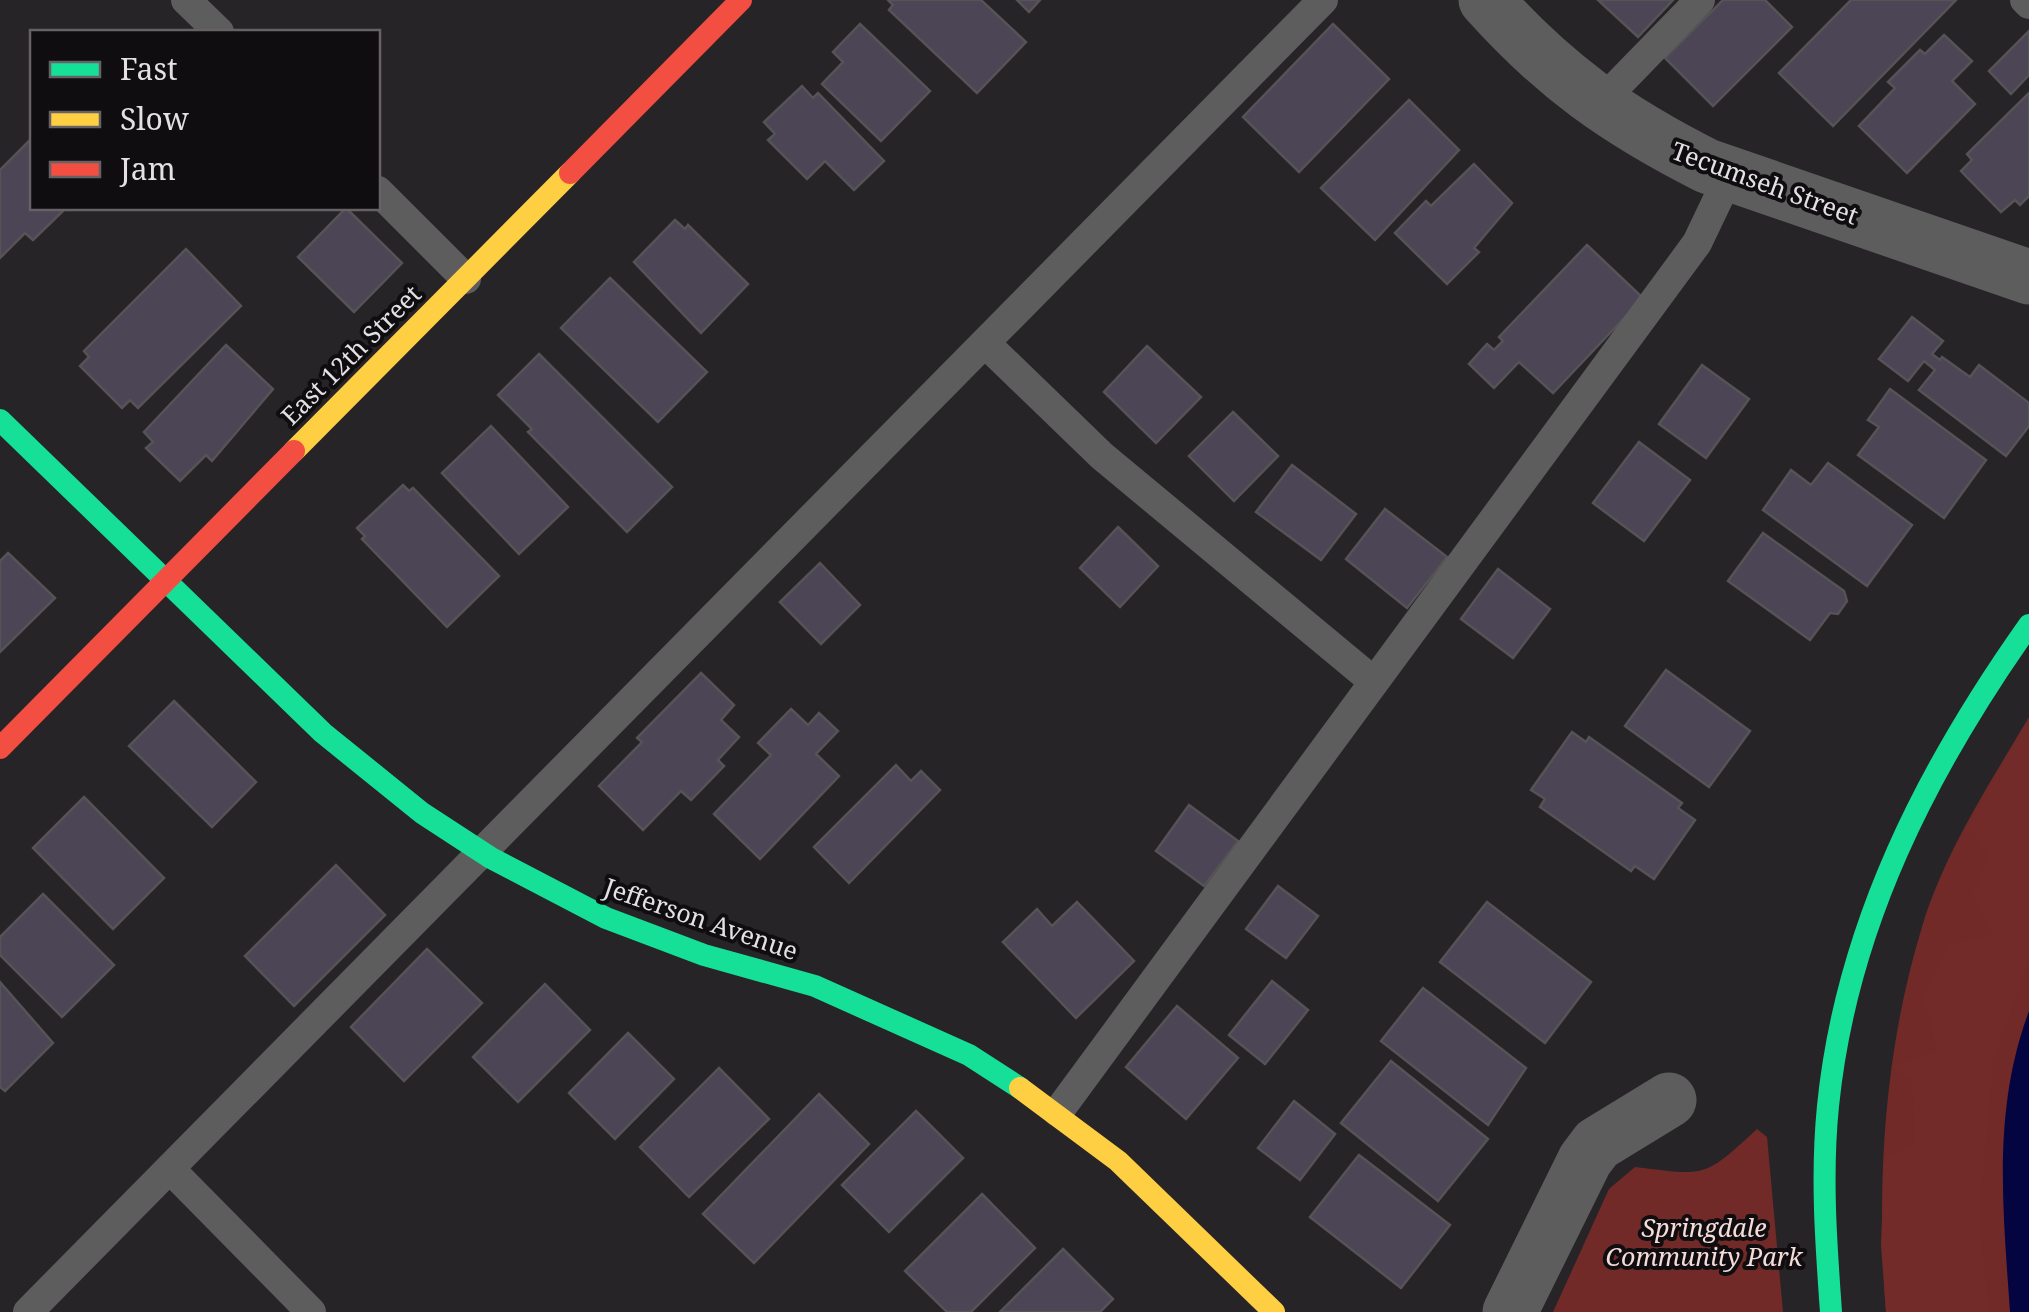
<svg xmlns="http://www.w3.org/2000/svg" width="2029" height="1312" viewBox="0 0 2029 1312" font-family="'Noto Serif',serif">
<rect width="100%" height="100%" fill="#272427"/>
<g fill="#722a28">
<path d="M2029 717V1312H1886C1876 1184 1884 1051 1922 927 1944 853 1990 783 2029 717Z"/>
<path d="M1757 1129 1767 1137 1783 1312H1553L1609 1189 1635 1167C1707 1176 1704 1178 1757 1129Z"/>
</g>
<polygon fill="#732b29" points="2029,718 2029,961 1994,1058 1979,1216 1989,1312 1886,1312 1881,1245 1884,1161 1914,1145 1912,1078 1891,1066 1938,1052 1923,999 1948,945 1992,936 1972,896 1989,857 1967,827"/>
<path fill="#040540" d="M2029 1011V1312H2010C2003 1209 1992 1110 2029 1011Z"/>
<g fill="#4b4555" stroke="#555356" stroke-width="2.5">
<polygon points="888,0 981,0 1026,42 977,93 889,10 893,5"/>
<polygon points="1017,0 1040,0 1029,12"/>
<polygon points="1598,0 1673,0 1638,37"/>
<polygon points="1723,0 1765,0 1792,27 1713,106 1665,58"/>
<polygon points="1851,0 1956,0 1833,126 1779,73"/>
<polygon points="860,24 930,91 881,141 822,84 843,62 833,52"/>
<polygon points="1333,24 1389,79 1299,172 1243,117"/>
<polygon points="2029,31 2029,75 2011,94 1989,71"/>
<polygon points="1944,35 1972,61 1952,81 1975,104 1907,173 1859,126 1895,88 1888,82 1920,50 1925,54"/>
<polygon points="802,86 813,98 818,93 884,161 854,190 825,161 807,179 768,140 775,134 764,122"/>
<polygon points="2029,93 2029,196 2020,205 2015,200 2001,212 1961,171 1972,160 1967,154"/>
<polygon points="1409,100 1459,150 1375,240 1321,188"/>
<polygon points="32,138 32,208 66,208 33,240 25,233 0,258 0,170"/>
<polygon points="1474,164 1512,203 1474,248 1479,252 1447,284 1395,233 1426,201 1431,206"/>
<polygon points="346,208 402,263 354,312 298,257"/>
<polygon points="675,220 685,229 688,225 748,284 701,333 634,262"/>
<polygon points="1587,245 1643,298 1553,393 1519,362 1494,388 1469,364 1487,344 1494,350 1503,341 1499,337"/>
<polygon points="186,249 241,306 138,408 130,400 122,408 80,366 89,357 84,351"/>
<polygon points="610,278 707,372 658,422 561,328"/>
<polygon points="1912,317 1943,341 1932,354 1940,360 1942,357 1970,377 1979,365 2029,403 2029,426 2006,456 1919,390 1935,370 1924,361 1908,381 1879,359"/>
<polygon points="226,345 273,389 212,461 206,455 180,481 146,448 153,442 144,432"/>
<polygon points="1147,346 1201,397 1156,443 1104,392"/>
<polygon points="539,354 672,487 627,532 528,432 532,429 498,395"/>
<polygon points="1702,365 1749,399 1706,458 1659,424"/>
<polygon points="1890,389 1986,460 1944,518 1858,455 1879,427 1868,420"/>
<polygon points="1233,412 1278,456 1234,501 1189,456"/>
<polygon points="491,426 568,507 519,554 442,473"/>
<polygon points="1639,442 1690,480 1644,541 1593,503"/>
<polygon points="1828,463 1912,525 1867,586 1763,510 1791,470 1811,485"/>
<polygon points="1292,465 1356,514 1321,560 1256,512"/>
<polygon points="403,485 409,491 413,488 499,576 447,627 362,539 365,536 357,528"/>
<polygon points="1385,509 1447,557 1407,608 1346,559"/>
<polygon points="1118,527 1158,566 1120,607 1080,568"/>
<polygon points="1763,533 1844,591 1847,601 1838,614 1830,613 1810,640 1728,581"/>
<polygon points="8,553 55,598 0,652 0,561"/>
<polygon points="820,563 860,605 821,644 780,602"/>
<polygon points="1498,569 1550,609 1513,658 1461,619"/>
<polygon points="1666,670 1750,731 1709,787 1625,726"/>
<polygon points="701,673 734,705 721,720 739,737 718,760 724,766 691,800 681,791 643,830 599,786 642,742 637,738"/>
<polygon points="174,701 256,782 212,827 129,746"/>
<polygon points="791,709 808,725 819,713 838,731 816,754 839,776 760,859 714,814 771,755 758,743"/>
<polygon points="1572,732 1586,742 1589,737 1682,803 1678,808 1695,820 1654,879 1635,866 1631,871 1540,807 1545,799 1531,790"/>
<polygon points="896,765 911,781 921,771 940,790 849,883 814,847"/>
<polygon points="84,797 164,878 113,929 33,848"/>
<polygon points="1189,805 1238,841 1204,886 1156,851"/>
<polygon points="336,865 385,915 294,1006 245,956"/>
<polygon points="1278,886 1318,916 1286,958 1246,929"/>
<polygon points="43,894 114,965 62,1017 0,955 0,937"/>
<polygon points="1077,902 1134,961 1076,1018 1003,942 1037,909 1052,926"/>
<polygon points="1487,902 1591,982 1545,1043 1440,962"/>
<polygon points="427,949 482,1003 404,1081 351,1027"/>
<polygon points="1272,981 1308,1010 1265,1064 1229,1035"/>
<polygon points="0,982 53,1043 5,1091 0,1087"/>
<polygon points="545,984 590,1030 518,1102 473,1057"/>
<polygon points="1423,988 1526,1068 1488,1125 1381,1041"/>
<polygon points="1177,1006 1238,1058 1186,1119 1126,1067"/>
<polygon points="628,1033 674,1079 615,1139 569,1093"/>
<polygon points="1391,1061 1488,1139 1438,1201 1341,1123"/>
<polygon points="719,1068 769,1119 689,1197 640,1147"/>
<polygon points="819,1094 869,1144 754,1263 703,1214"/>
<polygon points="1294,1101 1335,1134 1300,1180 1258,1148"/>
<polygon points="916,1111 963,1158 889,1232 842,1185"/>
<polygon points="1359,1155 1450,1225 1401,1288 1310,1217"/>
<polygon points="982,1194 1035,1248 971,1312 947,1312 905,1271"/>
<polygon points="1063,1249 1113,1299 1100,1312 1000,1312"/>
</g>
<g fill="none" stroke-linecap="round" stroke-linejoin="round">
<g stroke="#5e5d5e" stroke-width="30">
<polyline points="186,0 219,32"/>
<polyline points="2025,0 2029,4"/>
<polyline points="1598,105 1700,0"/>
<polyline points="378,191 466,279"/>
<polyline points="985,343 1102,456 1373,681"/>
<polyline points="1058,1112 1697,243 1730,174"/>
<polyline points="170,1169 311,1312"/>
<polyline points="28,1312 1323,0"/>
</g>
<g stroke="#5e5d5e" stroke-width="55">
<path d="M1486 0C1554 76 1616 120 1707 166L2029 277"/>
<polyline points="1510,1312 1585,1160 1597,1144 1669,1100"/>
</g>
<g stroke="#16e098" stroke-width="22">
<polyline points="0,420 323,733 422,813 491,858 606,918 704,955 815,986 969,1055 1020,1088"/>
<path d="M1831 1312C1826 1243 1821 1175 1828 1106 1846 927 1927 769 2029 625"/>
</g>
<g stroke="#ffcf43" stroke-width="22">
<polyline points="294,451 570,173"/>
<polyline points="1020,1088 1118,1161 1274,1312"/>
</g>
<g stroke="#f24e42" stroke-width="22">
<polyline points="570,173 741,0"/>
<polyline points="0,748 294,451"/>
</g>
</g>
<g text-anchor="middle" stroke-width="8" stroke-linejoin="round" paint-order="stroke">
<g font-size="25" fill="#e4e1e4" stroke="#100d10">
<text transform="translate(1765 183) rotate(20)" y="9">Tecumseh Street</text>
<text transform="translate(351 355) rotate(-45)" y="9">East 12th Street</text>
<text transform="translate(701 919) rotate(19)" y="9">Jefferson Avenue</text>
</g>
<g font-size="25" font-style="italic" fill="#f6dcd9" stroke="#100d10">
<text x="1704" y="1237">Springdale<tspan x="1704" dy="29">Community Park</tspan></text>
</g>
</g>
<rect x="30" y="30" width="350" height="180" fill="#100d10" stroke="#656265" stroke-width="2.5"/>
<rect x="50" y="62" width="50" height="15" fill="#16e098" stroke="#656265" stroke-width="2.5"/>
<text x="120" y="80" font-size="30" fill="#e4e1e4">Fast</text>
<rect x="50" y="112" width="50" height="15" fill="#ffcf43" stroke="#656265" stroke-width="2.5"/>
<text x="120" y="130" font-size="30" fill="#e4e1e4">Slow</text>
<rect x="50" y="162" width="50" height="15" fill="#f24e42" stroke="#656265" stroke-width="2.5"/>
<text x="120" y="180" font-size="30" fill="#e4e1e4">Jam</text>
</svg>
